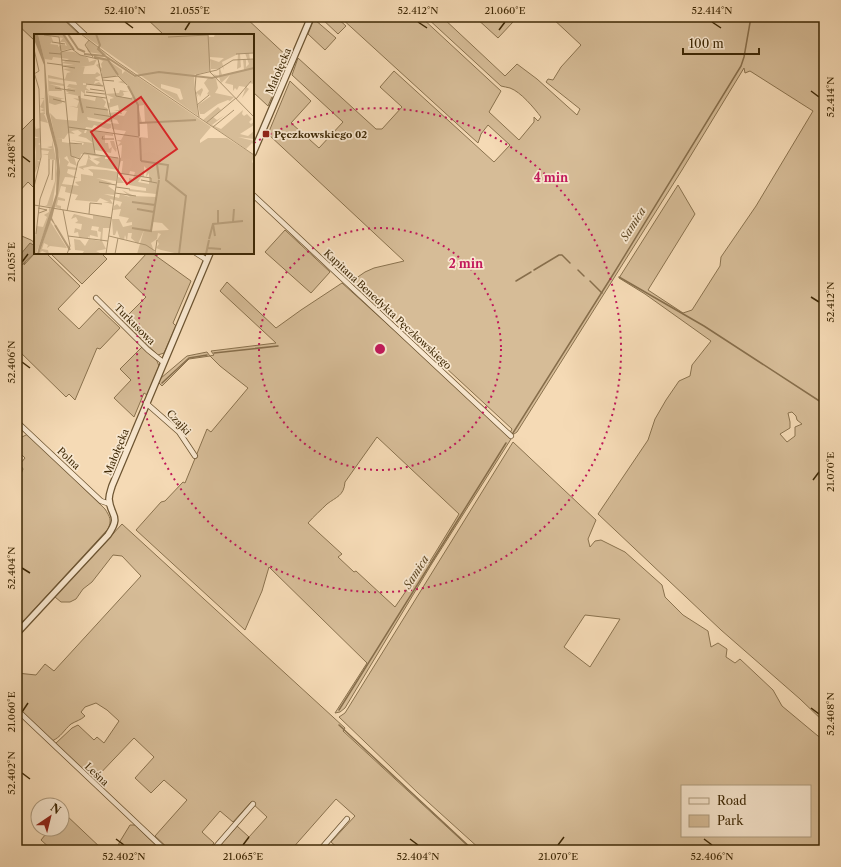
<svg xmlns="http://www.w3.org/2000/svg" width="841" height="867" viewBox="0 0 841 867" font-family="'Libre Caslon Text',serif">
<rect width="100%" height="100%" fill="#f5dab5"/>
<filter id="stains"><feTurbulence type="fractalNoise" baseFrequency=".005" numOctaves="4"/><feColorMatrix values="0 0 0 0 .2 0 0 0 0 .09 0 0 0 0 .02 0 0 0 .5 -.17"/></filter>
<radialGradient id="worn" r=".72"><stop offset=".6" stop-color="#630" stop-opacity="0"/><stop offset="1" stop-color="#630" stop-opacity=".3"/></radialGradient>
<g fill="#d6bc97" stroke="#8a724e" fill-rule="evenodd">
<polygon points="17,17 61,17 80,35 35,35 35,41 17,24"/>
<polygon points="145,17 245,17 289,58 268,106 253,92 253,35 164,35"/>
<polygon points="320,17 336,17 346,26 338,34"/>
<path d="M340 17H385L388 20 391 17H421L501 91 489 112 519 140 534 122V117L538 121 541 117C534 108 521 92 510 88 507 87 504 87 501 86L426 17H442L505 76 517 64 537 79 577 115 580 109 546 82 548 79 553 80 561 67 581 45 551 17H824V722L800 699 721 630 598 514 648 440 655 419 666 400 679 381 690 376 692 365 711 341 645 294 619 278 678 185 695 214 648 290 683 313 692 310 720 266 721 257 756 206 813 111 750 71 745 73 744 68 682 170 517 432 514 434 510 433 512 429 352 281 365 272 374 268 404 261 268 134 290 81 311 101 291 123 319 148 343 122 292 75 298 58 376 129H382L402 107 380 87 394 71 494 162 510 145 488 125 481 134 478 143ZM792 412 796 416 797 420 802 424 795 427V436L787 442 780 434 790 428V422L788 413Z"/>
<polygon points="475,17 508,17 513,22 498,38"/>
<polygon points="314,19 336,38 325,50 308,34"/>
<polygon points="35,117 35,189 28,182 17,194 17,129 19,127 22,130"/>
<polygon points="285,230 330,272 311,293 265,252"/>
<polygon points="17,234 31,240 35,243 35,246 33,244 24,265 35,253 46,253 80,286 58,309 79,329 99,308 120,328 100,349 97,348 75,400 69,394 66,397 17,349"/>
<polygon points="50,253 101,253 107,259 82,284"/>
<polygon points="147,253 152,253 191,281 173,323 176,326 164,353 158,355 122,321 146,297 125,277"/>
<path d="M227 282 276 328 301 310 342 283 437 369 511 439 431 565 345 708 340 712 335 713 367 663 269 567 262 591 245 630 136 530 161 502 165 501 183 482 185 483 207 429 211 432 248 388 220 366 210 356 189 359 162 386 158 382 161 378 187 356 207 352 210 356 214 355 211 351 276 343 220 291ZM377 437 459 514 429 563 426 562 395 607 356 571 354 572 338 557 342 554 308 523C314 516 321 510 327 504 336 497 344 496 345 482Z"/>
<polygon points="142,347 157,361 159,366 147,395 144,393 134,417 114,398 131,380 120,369"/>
<path d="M28 434 105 509C110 517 112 520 108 529L17 628V475L21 474 23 469 20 464 25 458 17 450V442L22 437Z"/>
<path d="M513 442 596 520 588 539 590 547 595 541 601 540 625 552 662 585 665 597 683 615 708 631 711 647 718 643 727 649 726 657 735 663 740 659 773 690 782 706 824 741V850H481L418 793 339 717 345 713ZM585 615 620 619 590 667 564 647ZM682 786H810V836H682Z"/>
<path d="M122 524 345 728 343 731 472 850H340L331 842 355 816 336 799 291 850H216L237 826 249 837 267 817 251 802 233 822 220 811 202 832 214 843 208 850H170L155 836 187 800 164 780 151 793 135 778 154 757 134 738 94 780 55 744 72 728 78 725 94 740 97 737 104 743 119 721 107 710 96 703 85 707 81 712 85 716C81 720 76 721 71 724 64 730 61 737 52 741L17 708V673L36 675 45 664 54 671 141 576 122 556 113 555 92 582 83 589 76 599 70 602H61L55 597Z"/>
<polygon points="65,814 103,850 52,850 41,840 50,829 62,829 62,816"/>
<polygon points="130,825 135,825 161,850 118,850 119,843"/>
</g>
<polygon fill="#b79d79" stroke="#876e4b" points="30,243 35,246 35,253 22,265 18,260 20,255"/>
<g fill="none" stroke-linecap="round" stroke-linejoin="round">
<g stroke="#876e4b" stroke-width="1.5">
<polyline points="534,270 559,255 562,255 570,263"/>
<polyline points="578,270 584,276"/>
<polyline points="619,277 704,326 824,404"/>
<polyline points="516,281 531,272"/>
<polyline points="590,281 602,293"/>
<polyline points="214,353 278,346"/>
<polyline points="162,383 189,358 207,355"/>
<polyline points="513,433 614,273 741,66 744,57 751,17"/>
<polyline points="339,710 506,443"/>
<polyline points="339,725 473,850"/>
</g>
<g stroke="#6c5431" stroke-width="6">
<g id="minor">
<polyline points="66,17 85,35"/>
<polyline points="253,195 511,436"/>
<polyline points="196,253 207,260"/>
<polyline points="96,298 148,350 163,362"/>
<polyline points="146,403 179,432 195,456"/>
<polyline points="17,422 101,501 110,504"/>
<polyline points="17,710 165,850"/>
<polyline points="213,850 253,804"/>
<polyline points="320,850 347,819"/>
</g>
</g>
<g stroke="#6c5431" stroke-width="8">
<g id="tertiary">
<polyline points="253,153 311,17"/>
<path d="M17 633 108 535C122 515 110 516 109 499 109 494 111 490 112 486L210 253"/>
</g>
</g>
<use href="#minor" stroke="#f8e7cf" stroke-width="4.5"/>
<use href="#tertiary" stroke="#f8e7cf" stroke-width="5.5"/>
</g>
<path fill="none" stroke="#3e2805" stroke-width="1.5" d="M125 22 133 28M418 22 427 28M712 22 721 28M185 30 190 22M499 30 505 22M811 91 819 97M22 156 30 162M22 262 28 254M811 297 819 302M22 362 30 368M813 480 819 472M22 568 30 573M811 708 819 714M22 712 28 703M22 773 30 779M116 839 124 845M410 839 418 845M704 839 712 845M243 845 249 837M558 845 564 837"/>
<g fill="none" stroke="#c2185b" stroke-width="2" stroke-dasharray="2 4">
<circle cx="380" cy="349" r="121"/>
<path d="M254 143A242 242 0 1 1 157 254"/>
</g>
<rect fill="#8f2418" stroke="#f8e7cf" stroke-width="1.5" x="262" y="130" width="8" height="8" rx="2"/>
<g text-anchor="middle" stroke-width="3.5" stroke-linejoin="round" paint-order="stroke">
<g font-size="10" fill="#3e2805" stroke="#f8e7cf">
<text transform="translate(278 71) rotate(-67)" y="4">Małołęcka</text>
<text transform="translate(388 309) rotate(43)" y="4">Kapitana Benedykta Pęczkowskiego</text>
<text transform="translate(135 324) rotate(45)" y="4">Turkusowa</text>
<text transform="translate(179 422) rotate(47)" y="4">Czajki</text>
<text transform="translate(116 452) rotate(-68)" y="4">Małołęcka</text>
<text transform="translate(69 458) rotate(43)" y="4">Polna</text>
<text transform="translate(97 774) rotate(43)" y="4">Leśna</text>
</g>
<g font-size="10" font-weight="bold" fill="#3e2805" stroke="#f8e7cf" text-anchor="start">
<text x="274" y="138">Pęczkowskiego 02</text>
</g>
<g font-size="11" font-style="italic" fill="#624b28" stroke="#f8e7cf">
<text transform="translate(633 224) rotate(-58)" y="4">Samica</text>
<text transform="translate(416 572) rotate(-58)" y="4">Samica</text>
</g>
</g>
<g transform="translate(34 34)">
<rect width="220" height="220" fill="#f5dab5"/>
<path d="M4 0H31L39 14 27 17 40 18 54 24 55 28 63 25 60 31 46 33 51 32 49 40H61L63 38 67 41 61 44 66 47H61L60 50 65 48 69 52 49 49V51H53L52 54 56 57 70 60 51 56V60L47 57V64L61 67 62 63 68 64 72 68 70 73 73 74 76 85 75 79 83 78V81L90 82 93 77 87 76 88 80H86L84 77 80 76H85L84 71 74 74 73 68 76 69V65L80 64 71 60 85 59 86 56 95 58H89L90 61 87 63 97 64 99 62 92 50 84 48 88 47 82 40V42L68 44V38L62 31 66 29V33L68 34 67 30 69 27 60 23 71 24 88 36V40L91 37 100 43H104L177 93 166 106V109L174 104H193L220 121 218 128 220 130V220H145L127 216 122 214 125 210 123 206 127 200 124 199 123 205 117 209 121 220H103L110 196 104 210 97 204 98 199H94L93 207 91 201 90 206 86 205 83 196 81 201H79L78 185H85L89 193 98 191V188L92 189 95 184 85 182 87 175 79 176 80 172 83 170 86 173 88 168 76 165 79 170 69 168H75L66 164 63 168 41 166 44 161 31 158 32 153 27 152 24 163 31 165V167L24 166 23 171 27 172V175L21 173 26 128 16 79 22 85 43 87 44 74 35 72 43 73 45 67 39 64 46 65 45 62 31 59H35L32 57 34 54 43 55 33 53 35 50 43 51 42 48 14 44 15 47 30 50V52L15 50 26 53 28 57H15L14 61 31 65H27L28 69 21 71 15 69V76L14 41 31 45 33 39 37 38 29 35 37 34 28 31H40L28 29 35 25 19 23 18 26 11 25V28ZM17 2 29 4 26 8H31L33 12 28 10 24 13V11L16 10 19 7ZM110 71 111 88 108 89 104 72ZM53 83 78 88 79 85 83 86 85 90 77 89 78 95 92 97 87 106H82L87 108 82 114 80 107H76L78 113 75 115 74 109H71V101L79 102V100L53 96 52 99H50L52 93 58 94 60 91 74 95 77 94V90L54 86ZM105 89H113L114 104 106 103ZM44 96 48 99 44 102 52 104 59 109 35 106 50 109 49 111 28 108V105L22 104 30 105 34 99 41 100 37 97ZM88 111 87 124 75 123 74 125H71V122L60 120 61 116 77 119 78 113 82 118 83 112ZM47 120 54 121V124L57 125 55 121 67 123 59 125 66 128 63 131 54 124 52 131 44 133 50 136 49 134 58 132 84 136 87 127H89L87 144 84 143 83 149H90L87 145 88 140 95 141 96 137 101 138 99 145 95 144V151L112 154V157L95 155V157L122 160V163L100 162 88 156 96 163 86 160 85 164 70 160 81 161V157L74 152 78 149 62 144 82 147 84 138 72 136 54 135 59 139V142L47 140V147L41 148 45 152 28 150 31 143 44 144 33 139 34 135 43 136V134L33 132 35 128 30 124 33 122 36 129 43 132 40 123 46 124ZM110 132 113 135 112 143 115 139V150L104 148 107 143H110ZM119 188 128 189 135 196 117 197ZM48 0H174L175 3H180L181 0H220V19H215L216 26 220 25V50L215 49 212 53 220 58 215 55 208 64 212 53 205 52 203 56 201 54 199 57V51L191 49 196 41 187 49 185 43 182 44 179 40 185 42V35H177L176 25 185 28 190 24 176 23V37L160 41 161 59 168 54 169 56 166 63 165 60 163 63 164 59 162 61 164 82ZM211 19 215 30 212 33V26L209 25 210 36 188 41 186 34 188 32 190 36 188 28 204 20 203 35 207 33 206 20ZM127 50 146 55 149 65 146 66 143 60 127 54ZM55 6 73 21 54 18 52 11ZM174 44 182 45 184 54 181 59 200 63 196 67 194 66 184 70 170 80H166L164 71 177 62 173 60 175 57 170 49ZM10 56 11 80H10L14 89 6 87V79L11 78 6 76 10 75 6 73 10 65 6 64H10ZM184 73 187 76 179 83 183 86 191 81 178 91 187 95 209 76 208 80 210 82 213 80 218 85 215 88 217 90 220 88V91L206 100 214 102 220 97V105L204 103 220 107V111L218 109 212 115 169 86ZM1 92 2 95 6 94V109L4 110 6 111V126H3L6 128 1 139 0 151 2 118 0 104H5L0 102ZM18 106 22 125 23 140 18 173 11 172 13 171 21 147V126L14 125V121L8 120H14L15 117 7 116V114L19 115 13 113 18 112ZM15 174 18 175 2 220H0V200L1 203 3 192 9 193 13 183 10 181 15 178ZM40 180 59 185V181L77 184 76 194H69L68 207 72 215 62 217 68 220H48L50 217 41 216 40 205 46 206 51 212 55 205 66 207 67 198 64 197 65 193 58 192 57 196 63 197 64 203 56 201 55 205V202L54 204 45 203 44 198 40 199 41 194 47 196 48 190 41 189 44 187 42 183 37 185ZM16 187 33 214 16 212 13 214 14 211 10 209 8 215 14 216 15 220 8 217 5 220Z" fill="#d6bc97" fill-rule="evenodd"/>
<path d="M1 0H4L11 28 15 78 24 115 26 138 24 160 18 184 23 194 17 186 5 220H3L5 212 22 160 23 134 21 114 12 80 10 31 1 8Z" fill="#b79d79"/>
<path fill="none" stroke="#b79d79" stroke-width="2" d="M29 0 40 16M34 0 44 15 51 18M62 0 66 11 64 15 71 22M50 20 71 22 101 42 125 38 178 44 220 34M60 23 74 26 84 41M94 52 104 71 105 102M45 62 49 79M105 89 162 86M106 104 107 127M107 127 134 131 132 146 152 162 145 220M123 130 125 145M98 168 121 171M103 175 120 178M184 176V189M199 188 200 175M179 190 181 202M21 191 36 216M98 194 117 197 125 146M175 205 179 190 209 187M174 214 187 215M172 220 175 206"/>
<path fill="none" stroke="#ac936f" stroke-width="1" d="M47 0 82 27 220 121M174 0 176 38M10 1 25 3 27 17M134 3 174 1M55 6 51 11 59 23M18 8 31 10M0 15 5 37 0 40M15 19 27 20M202 20 220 19M28 26 46 28M13 29 28 31M28 32 41 34M0 38 5 55 7 123 0 153M176 38 220 83M68 44 84 42 93 51M68 46 80 47M52 50 69 52M21 54 41 57M80 54 82 62 98 65M56 55 70 57M52 58 71 60M50 61 72 64M19 65 31 68M202 65 217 47M163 71 175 61M52 73 74 76M60 80 80 83M165 83 161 55 162 41 183 36 199 26 220 25M172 89 202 64M34 93 105 103M179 93 200 76M57 96 61 120M69 102 68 105H80M35 109 48 110M46 125 37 122 27 18 38 15 46 21 64 25 86 125 72 220M84 139 117 144V148M18 146 19 126M107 146 123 149M65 148 82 151M82 153 96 155M81 159 102 162M0 171 78 184M4 174 13 176 5 179M29 176 36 212 33 220M33 177 44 128 50 119 84 124M55 180 56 169 68 170M2 200 6 165 15 140V125M34 202 74 207M75 202 112 211 121 217M81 220 84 204M121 220 123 206"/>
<path fill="#d62828" fill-opacity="0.15" stroke="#d62828" stroke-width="2" d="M107 63 143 115 93 150 57 98Z"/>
<rect width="220" height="220" fill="none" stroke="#3e2805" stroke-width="2"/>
</g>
<circle cx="380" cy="349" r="6" fill="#c2185b" stroke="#f8e7cf" stroke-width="2"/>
<g font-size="12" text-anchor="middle" font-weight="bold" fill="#c2185b" stroke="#f8e7cf" stroke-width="3.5" stroke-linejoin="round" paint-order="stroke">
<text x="551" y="182">4 min</text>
<text x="466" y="268">2 min</text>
</g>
<rect width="841" height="867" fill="none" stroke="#f5dab5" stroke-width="44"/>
<rect x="681" y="785" width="130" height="52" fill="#f8e7cf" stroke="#ae9b7e"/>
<rect x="689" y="798" width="20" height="6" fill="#f8e7cf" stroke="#ae9b7e"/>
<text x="717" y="805" font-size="12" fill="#3e2805">Road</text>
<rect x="689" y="815" width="20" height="12" fill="#d6bc97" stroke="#ae9b7e"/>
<text x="717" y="825" font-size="12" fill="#3e2805">Park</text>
<g transform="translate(50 817) rotate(35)"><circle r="19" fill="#f8e7cf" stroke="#ae9b7e"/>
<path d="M0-3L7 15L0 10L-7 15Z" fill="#8f2418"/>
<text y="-6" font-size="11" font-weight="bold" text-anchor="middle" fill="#3e2805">N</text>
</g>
<path d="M683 48v6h76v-6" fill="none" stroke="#3e2805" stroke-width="2"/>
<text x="689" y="48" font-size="12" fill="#3e2805" stroke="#f8e7cf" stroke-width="3" paint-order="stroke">100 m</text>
<rect x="22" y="22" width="797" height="823" fill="none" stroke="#3e2805" stroke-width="1.5"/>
<g font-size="10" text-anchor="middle" fill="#3e2805">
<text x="125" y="14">52.410°N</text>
<text x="190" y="14">21.055°E</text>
<text x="418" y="14">52.412°N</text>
<text x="505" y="14">21.060°E</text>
<text x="712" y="14">52.414°N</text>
<text transform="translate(830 97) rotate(-90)" y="4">52.414°N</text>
<text transform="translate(11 156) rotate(-90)" y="4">52.408°N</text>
<text transform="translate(11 262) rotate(-90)" y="4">21.055°E</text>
<text transform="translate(830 302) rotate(-90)" y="4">52.412°N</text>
<text transform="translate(11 362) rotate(-90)" y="4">52.406°N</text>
<text transform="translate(830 472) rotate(-90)" y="4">21.070°E</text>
<text transform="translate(11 568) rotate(-90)" y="4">52.404°N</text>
<text transform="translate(11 712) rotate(-90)" y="4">21.060°E</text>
<text transform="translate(830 714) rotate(-90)" y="4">52.408°N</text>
<text transform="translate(11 773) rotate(-90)" y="4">52.402°N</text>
<text x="124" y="860">52.402°N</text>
<text x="243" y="860">21.065°E</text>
<text x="418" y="860">52.404°N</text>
<text x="558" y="860">21.070°E</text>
<text x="712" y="860">52.406°N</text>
</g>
<rect width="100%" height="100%" filter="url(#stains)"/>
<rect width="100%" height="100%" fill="url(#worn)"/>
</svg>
